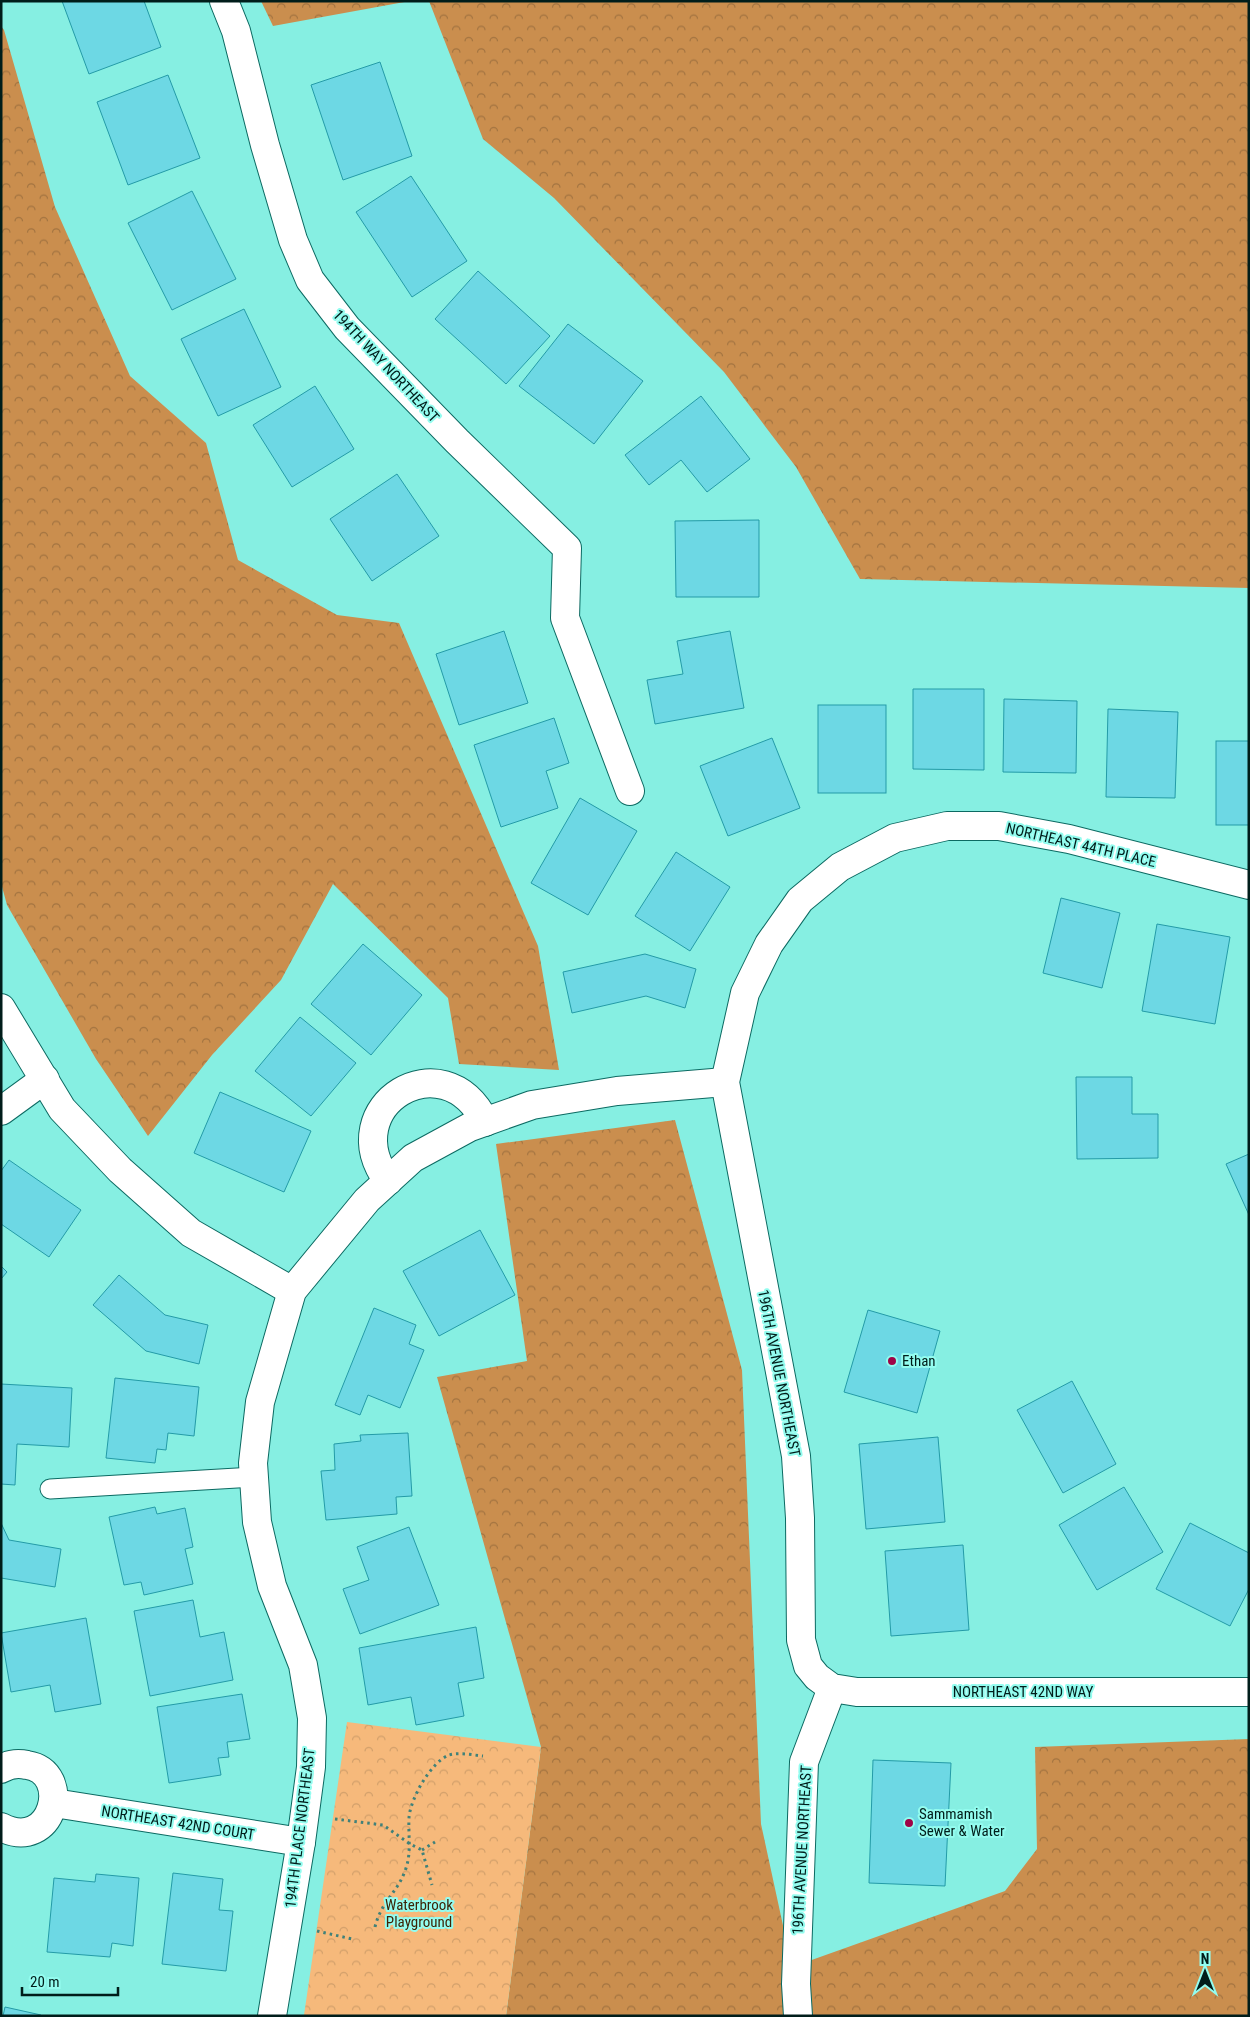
<svg xmlns="http://www.w3.org/2000/svg" width="1250" height="2017" viewBox="0 0 1250 2017" font-family="'Roboto Condensed',sans-serif">
<defs>
<pattern id="forest-crowns" width="20" height="18" patternUnits="userSpaceOnUse" patternTransform="scale(1.25)"><rect width="20" height="18" fill="#ca8e4e"/><path d="M2 6a3 3 0 1 1 6 0M12 15a3 3 0 1 1 6 0" fill="none" stroke="#a27340"/></pattern>
<pattern id="park-crowns" width="20" height="18" patternUnits="userSpaceOnUse" patternTransform="scale(1.25)"><rect width="20" height="18" fill="#f6b97b"/><path d="M2 6a3 3 0 1 1 6 0M12 15a3 3 0 1 1 6 0" fill="none" stroke="#d19f6a"/></pattern>
</defs>
<rect width="100%" height="100%" fill="#86efe2"/>
<g fill="url(#forest-crowns)">
<polygon points="261,1 410,1 273,26"/>
<polygon points="429,1 1249,1 1249,588 860,579 796,467 724,372 554,198 483,139"/>
<polygon points="1,26 4,30 55,207 130,376 206,443 238,560 337,615 399,623 538,946 559,1070 459,1064 448,998 333,884 281,980 212,1055 148,1136 96,1059 7,905 1,883"/>
<polygon points="675,1120 742,1370 761,1824 792,1967 1005,1891 1037,1849 1035,1747 1249,1739 1249,2016 506,2016 541,1747 437,1377 527,1361 496,1144"/>
</g>
<polygon fill="url(#park-crowns)" points="347,1722 541,1747 506,2016 304,2015"/>
<g fill="#6dd8e4" stroke="#249ba7">
<polygon points="62,1 144,1 161,47 89,74"/>
<polygon points="380,62 412,156 343,180 311,85"/>
<polygon points="168,75 200,158 128,185 97,102"/>
<polygon points="411,176 467,261 412,297 356,212"/>
<polygon points="192,191 236,279 172,310 128,223"/>
<polygon points="478,271 550,336 506,384 435,319"/>
<polygon points="244,309 281,387 218,416 181,339"/>
<polygon points="568,324 643,381 594,444 519,386"/>
<polygon points="315,386 354,449 292,487 253,425"/>
<polygon points="701,396 750,459 707,492 681,460 649,485 625,455"/>
<polygon points="397,474 439,536 372,581 330,519"/>
<polygon points="759,520 759,597 676,597 675,521"/>
<polygon points="504,631 528,703 459,725 436,654"/>
<polygon points="730,631 744,708 655,724 647,680 683,674 677,641"/>
<polygon points="913,689 984,689 984,770 913,769"/>
<polygon points="1004,699 1077,701 1076,773 1003,772"/>
<rect x="818" y="705" width="68" height="88"/>
<polygon points="1108,709 1178,712 1175,798 1106,797"/>
<polygon points="554,718 569,763 546,771 558,808 501,827 474,745"/>
<polygon points="772,738 800,808 728,836 700,766"/>
<rect x="1216" y="741" width="33" height="84"/>
<polygon points="580,798 637,831 588,915 531,883"/>
<polygon points="676,852 730,887 690,951 635,916"/>
<polygon points="1061,898 1120,913 1102,988 1043,973"/>
<polygon points="1157,924 1230,937 1215,1024 1142,1011"/>
<polygon points="363,944 422,995 371,1055 311,1004"/>
<polygon points="645,954 696,969 685,1008 646,996 572,1013 563,972"/>
<polygon points="300,1017 356,1063 311,1116 255,1071"/>
<polygon points="1076,1077 1132,1077 1132,1114 1158,1114 1158,1158 1077,1159"/>
<polygon points="220,1092 311,1131 284,1192 194,1153"/>
<polygon points="1249,1154 1249,1215 1226,1164"/>
<polygon points="9,1160 81,1210 49,1257 1,1224 1,1171"/>
<polygon points="480,1230 515,1295 439,1336 403,1271"/>
<polygon points="1,1266 7,1272 1,1279"/>
<polygon points="119,1275 165,1315 208,1325 199,1364 146,1351 93,1305"/>
<polygon points="374,1308 416,1325 409,1344 424,1350 400,1408 368,1395 360,1415 335,1405"/>
<polygon points="868,1310 940,1331 917,1413 844,1392"/>
<polygon points="115,1378 199,1387 194,1436 168,1433 166,1450 157,1449 155,1463 106,1458"/>
<polygon points="1072,1381 1116,1464 1063,1493 1017,1410"/>
<polygon points="1,1384 72,1388 69,1447 17,1444 15,1485 1,1484"/>
<polygon points="408,1433 412,1496 396,1497 397,1514 326,1520 321,1471 335,1470 334,1444 361,1441 360,1435"/>
<polygon points="938,1437 945,1522 866,1529 859,1444"/>
<polygon points="1124,1487 1163,1552 1097,1590 1059,1525"/>
<polygon points="155,1507 157,1514 185,1508 193,1547 185,1549 193,1584 144,1595 141,1582 124,1585 109,1517"/>
<polygon points="1,1523 9,1540 61,1549 55,1587 1,1578"/>
<polygon points="1190,1523 1249,1553 1249,1589 1230,1626 1156,1589"/>
<polygon points="409,1527 439,1605 360,1634 343,1589 369,1580 357,1547"/>
<polygon points="963,1545 969,1630 891,1636 885,1551"/>
<polygon points="193,1600 200,1637 224,1632 233,1680 150,1696 134,1611"/>
<polygon points="86,1618 101,1704 55,1712 50,1685 11,1692 1,1633"/>
<polygon points="476,1627 484,1678 458,1683 464,1716 416,1725 411,1697 368,1705 359,1648"/>
<polygon points="242,1694 250,1739 227,1742 229,1757 218,1758 221,1775 169,1783 157,1707"/>
<polygon points="873,1760 951,1763 945,1886 869,1883"/>
<polygon points="173,1873 223,1879 219,1910 233,1911 226,1971 162,1964"/>
<polygon points="96,1874 139,1878 133,1946 112,1943 110,1957 47,1952 54,1878 95,1882"/>
<polygon points="5,2007 41,2015 40,2016 3,2016"/>
</g>
<g fill="none" stroke-linecap="round" stroke-linejoin="round">
<g stroke="#0c6a62" stroke-width="21">
<polyline id="service" points="50,1489 254,1477"/>
</g>
<g stroke="#0c6a62" stroke-width="30">
<g id="minor">
<polyline points="224,1 236,31 265,145 293,240 310,280 347,328 457,441 567,548 565,618 630,791"/>
<polyline points="1249,885 1069,839 999,826 947,826 895,838 840,867 800,900 769,944 745,993 725,1082 796,1456 800,1518 801,1640 808,1666 817,1677 832,1688 857,1692 1249,1692"/>
<polyline points="1,1008 62,1109 120,1170 191,1233 292,1291"/>
<polyline points="1,1111 45,1079"/>
<path d="M388 1181C333 1106 444 1038 485 1122"/>
<path d="M1 1769C9 1764 18 1763 27 1765 74 1772 53 1854 1 1827"/>
<polyline points="54,1803 301,1842"/>
<polyline points="272,2016 301,1842 311,1767 312,1718 303,1665 272,1586 257,1522 253,1463 260,1402 292,1291 367,1200 413,1158 470,1127 532,1105 617,1091 725,1082"/>
<polyline points="798,2016 796,1984 804,1762 832,1688"/>
</g>
</g>
<g stroke="#408179" stroke-width="3" stroke-dasharray="2.5 4" stroke-linecap="butt">
<polyline points="335,1819 383,1825 410,1844 422,1850 432,1885"/>
<polyline points="422,1850 435,1842"/>
<path d="M375 1927C381 1902 397 1893 405 1871 412 1853 408 1836 409 1818 410 1799 431 1762 449 1755 460 1752 472 1755 483 1756"/>
<polyline points="317,1931 352,1939"/>
</g>
<use href="#service" stroke="#fff" stroke-width="19"/>
<use href="#minor" stroke="#fff" stroke-width="28"/>
</g>
<g fill="#9f0347" stroke="#93fcef" stroke-width="2">
<circle cx="892" cy="1361" r="5"/>
<circle cx="909" cy="1823" r="5"/>
</g>
<g text-anchor="middle" stroke-width="4" stroke-linejoin="round" paint-order="stroke">
<g font-size="15" fill="#001d1a" stroke="#93fcef">
<text transform="translate(386 366) rotate(47)" y="5">194TH WAY NORTHEAST</text>
<text transform="translate(1081 845) rotate(13)" y="5">NORTHEAST 44TH PLACE</text>
<text transform="translate(779 1373) rotate(79)" y="5">196TH AVENUE NORTHEAST</text>
<text x="1023" y="1697">NORTHEAST 42ND WAY</text>
<text transform="translate(178 1823) rotate(9)" y="5">NORTHEAST 42ND COURT</text>
<text transform="translate(300 1828) rotate(-83)" y="5">194TH PLACE NORTHEAST</text>
<text transform="translate(802 1850) rotate(-87)" y="5">196TH AVENUE NORTHEAST</text>
</g>
<g font-size="15" fill="#001d1a" stroke="#93fcef" text-anchor="start">
<text x="902" y="1366">Ethan</text>
<text x="919" y="1819">Sammamish<tspan x="919" dy="17">Sewer &amp; Water</tspan></text>
</g>
<g font-size="15" fill="#3d2407" stroke="#93fcef">
<text x="419" y="1910">Waterbrook<tspan x="419" dy="17">Playground</tspan></text>
</g>
</g>
<rect width="1250" height="2017" fill="none" stroke="#001d1a" stroke-width="5"/>
<g transform="translate(1205 1972)" stroke="#93fcef" stroke-width="4" paint-order="stroke">
<path d="M0-4L9 19L0 12L-9 19Z" fill="#001d1a"/>
<text y="-8" font-size="14" font-weight="bold" text-anchor="middle" fill="#001d1a">N</text>
</g>
<path d="M22 1987v8h96v-8" fill="none" stroke="#001d1a" stroke-width="2.5"/>
<text x="30" y="1987" font-size="15" fill="#001d1a" stroke="#93fcef" stroke-width="4" paint-order="stroke">20 m</text>
</svg>
